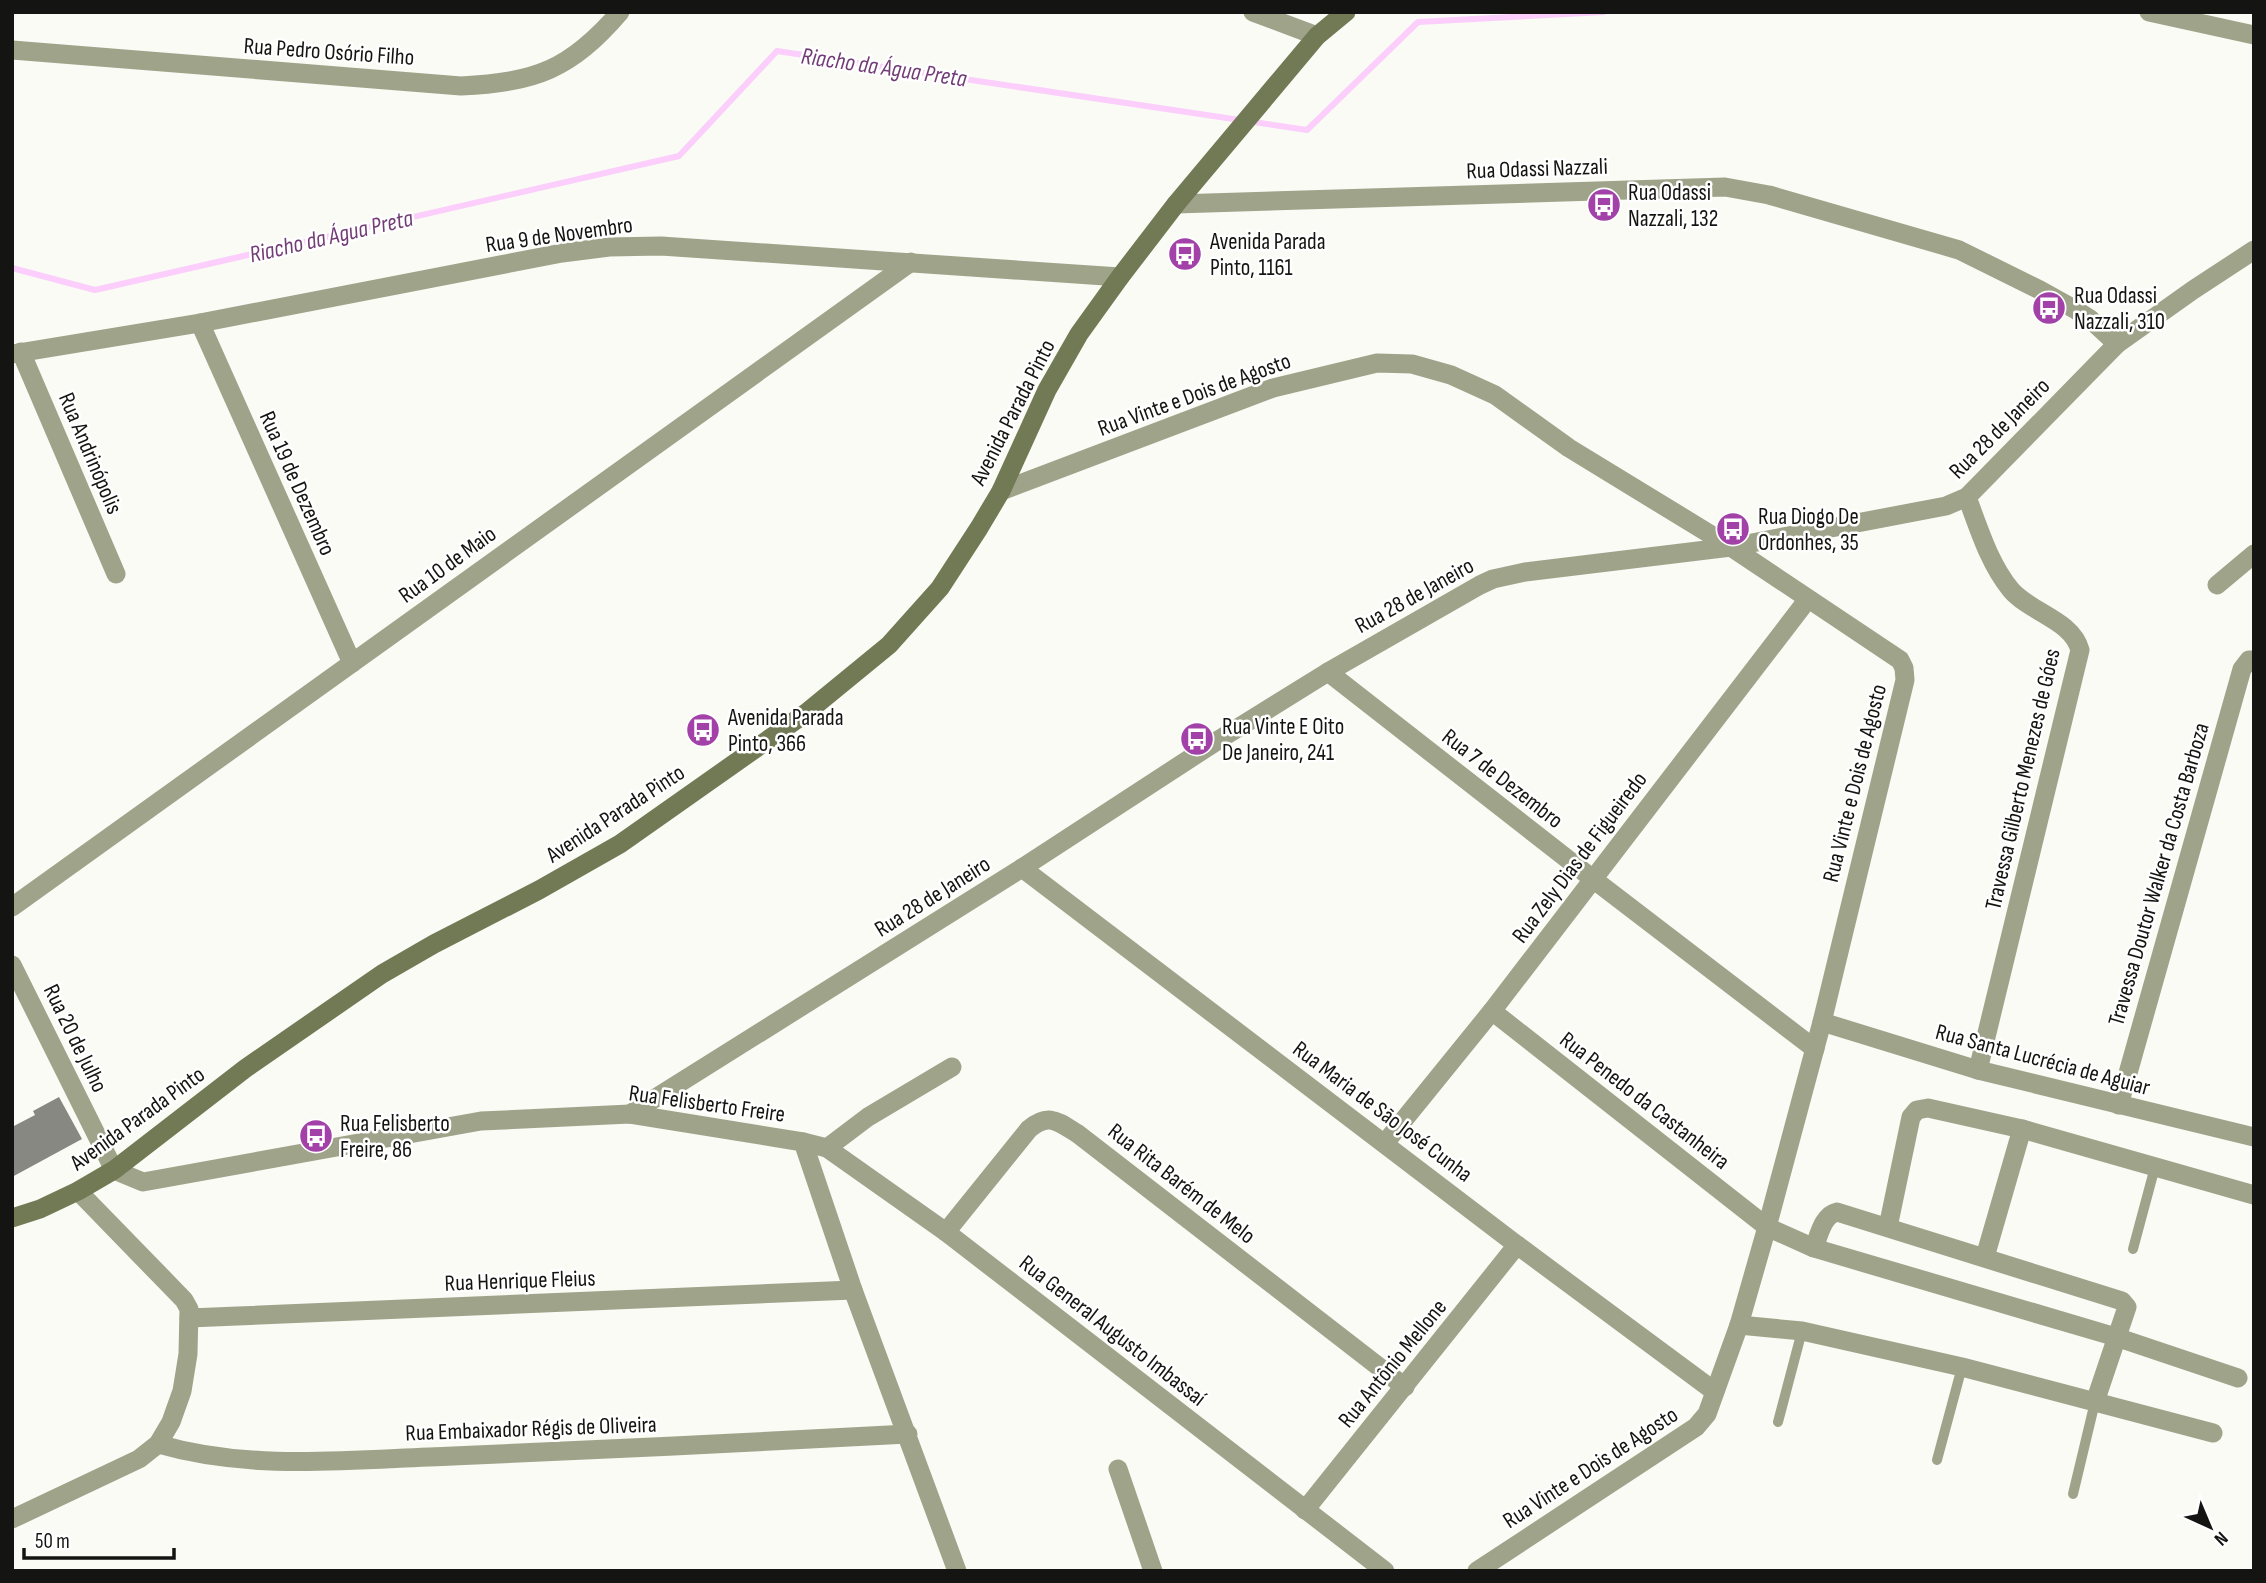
<svg xmlns="http://www.w3.org/2000/svg" width="2266" height="1583" viewBox="0 0 2266 1583" font-family="'Sofia Sans Condensed',sans-serif">
<rect width="100%" height="100%" fill="#f9fbf4"/>
<g fill="none" stroke-linecap="round" stroke-linejoin="round">
<polyline stroke="#fbcefc" stroke-width="6" points="12,268 95,290 679,156 777,51 1307,130 1418,22 1604,12"/>
</g>
<polygon fill="#868881" points="59,1097 82,1139 12,1177 12,1127 35,1115 33,1111"/>
<g fill="none" stroke-linecap="round" stroke-linejoin="round">
<g stroke="#9ea38a" stroke-width="10">
<polyline points="2133,1249 2155,1167"/>
<polyline points="1778,1422 1802,1331"/>
<polyline points="1937,1460 1962,1367"/>
<polyline points="2073,1494 2095,1402"/>
</g>
<g stroke="#9ea38a" stroke-width="19">
<polyline points="1253,12 1317,36"/>
<polyline points="2149,12 2254,35"/>
<path d="M12 50 461 86C536 82 570 70 620 12"/>
<polyline points="1176,204 1725,187 1769,195 1959,250 2040,290 2076,310 2090,319 2117,344"/>
<polyline points="200,323 352,663"/>
<polyline points="21,352 116,574"/>
<polyline points="12,354 200,323 562,253 609,247 661,246 1120,277"/>
<polyline points="1001,491 1273,388 1377,363 1412,364 1451,375 1495,395 1569,448 1731,547 1900,660 1904,668 1905,680 1822,1022 1767,1227 1739,1325 1707,1414 1696,1427 1477,1571"/>
<path d="M1967 497C1979 529 1989 563 2011 590 2031 613 2072 620 2080 650L1978 1070"/>
<polyline points="2217,585 2254,554"/>
<polyline points="1328,672 1593,879 1815,1049"/>
<polyline points="1022,868 1517,1245 1714,1391"/>
<polyline points="12,907 911,262"/>
<polyline points="12,965 114,1170"/>
<polyline points="1492,1011 1767,1227 1814,1248 2116,1337 2238,1378"/>
<polyline points="1822,1022 1978,1070 2254,1137"/>
<polyline points="2119,1105 2242,669 2249,660 2254,660"/>
<polyline points="803,1142 827,1148 946,1232 1385,1571"/>
<polyline points="1385,1143 1492,1011 1808,599"/>
<polyline points="827,1148 868,1117 952,1067"/>
<polyline points="1888,1227 1911,1117 1917,1110 1928,1108 2022,1129 2254,1195"/>
<path d="M946 1232 1029 1129C1049 1112 1058 1122 1078 1134L1405 1387"/>
<path d="M1814 1248C1819 1235 1823 1215 1837 1212L2122 1301 2127 1307 2095 1402"/>
<polyline points="1985,1257 2022,1129"/>
<polyline points="189,1318 853,1290"/>
<polyline points="1739,1325 1802,1331 1962,1367 2213,1433"/>
<path d="M158 1444C254 1472 355 1459 453 1456 605 1450 756 1442 908 1434"/>
<polyline points="1118,1469 1153,1571"/>
<polyline points="1305,1510 1517,1245"/>
<polyline points="12,1519 139,1459 158,1444 171,1422 182,1391 188,1354 189,1309 184,1300 78,1191"/>
</g>
<g stroke="#9ea38a" stroke-width="19">
<polyline points="630,1114 1022,868 1220,739 1328,672 1480,585 1493,579 1525,572 1731,547 1946,506 1967,497 2117,344 2193,290 2254,250"/>
<polyline points="114,1170 143,1182 481,1121 630,1114 803,1142 853,1290 957,1571"/>
</g>
<polyline stroke="#727955" stroke-width="19" points="12,1218 40,1209 78,1191 114,1170 246,1068 382,974 434,944 539,890 620,844 806,713 889,645 940,588 979,528 1001,491 1047,390 1079,334 1120,277 1176,204 1317,36 1346,12"/>
</g>
<defs>
<g id="bus-disc" transform="scale(1.75)"><circle r="9.5" fill="#a242a9" stroke="#fff"/><path d="M-5-6H5V4H4V6H2V4H-2V6H-4V4H-5ZM-3.5-4V0h7V-4ZM-3.5 1.2v1.5H-2V1.2ZM2 1.2v1.5H3.5V1.2Z" fill="#fff"/></g>
</defs>
<g fill-rule="evenodd">
<use href="#bus-disc" x="1604" y="205"/>
<use href="#bus-disc" x="1185" y="254"/>
<use href="#bus-disc" x="2049" y="308"/>
<use href="#bus-disc" x="1733" y="529"/>
<use href="#bus-disc" x="703" y="730"/>
<use href="#bus-disc" x="1197" y="739"/>
<use href="#bus-disc" x="316" y="1136"/>
</g>
<g text-anchor="middle" stroke-width="5" stroke-linejoin="round" paint-order="stroke">
<g font-size="23" fill="#141512" stroke="#fff">
<text transform="translate(329 51) rotate(4)" y="8">Rua Pedro Osório Filho</text>
<text transform="translate(1537 168) rotate(-2)" y="8">Rua Odassi Nazzali</text>
<text transform="translate(559 234) rotate(-8)" y="8">Rua 9 de Novembro</text>
<text transform="translate(1194 394) rotate(-20)" y="8">Rua Vinte e Dois de Agosto</text>
<text transform="translate(1012 412) rotate(-63)" y="8">Avenida Parada Pinto</text>
<text transform="translate(1999 428) rotate(-45)" y="8">Rua 28 de Janeiro</text>
<text transform="translate(91 453) rotate(67)" y="8">Rua Andrinópolis</text>
<text transform="translate(298 483) rotate(66)" y="8">Rua 19 de Dezembro</text>
<text transform="translate(447 564) rotate(-36)" y="8">Rua 10 de Maio</text>
<text transform="translate(1414 595) rotate(-29)" y="8">Rua 28 de Janeiro</text>
<text transform="translate(1503 778) rotate(38)" y="8">Rua 7 de Dezembro</text>
<text transform="translate(2022 779) rotate(-77)" y="8">Travessa Gilberto Menezes de Góes</text>
<text transform="translate(1854 783) rotate(-76)" y="8">Rua Vinte e Dois de Agosto</text>
<text transform="translate(615 813) rotate(-33)" y="8">Avenida Parada Pinto</text>
<text transform="translate(1579 857) rotate(-53)" y="8">Rua Zely Dias de Figueiredo</text>
<text transform="translate(2158 874) rotate(-74)" y="8">Travessa Doutor Walker da Costa Barboza</text>
<text transform="translate(932 896) rotate(-32)" y="8">Rua 28 de Janeiro</text>
<text transform="translate(76 1038) rotate(64)" y="8">Rua 20 de Julho</text>
<text transform="translate(2043 1059) rotate(15)" y="8">Rua Santa Lucrécia de Aguiar</text>
<text transform="translate(1645 1100) rotate(38)" y="8">Rua Penedo da Castanheira</text>
<text transform="translate(707 1103) rotate(8)" y="8">Rua Felisberto Freire</text>
<text transform="translate(1383 1111) rotate(37)" y="8">Rua Maria de São José Cunha</text>
<text transform="translate(137 1118) rotate(-36)" y="8">Avenida Parada Pinto</text>
<text transform="translate(1182 1183) rotate(38)" y="8">Rua Rita Barém de Melo</text>
<text transform="translate(520 1280) rotate(-2)" y="8">Rua Henrique Fleius</text>
<text transform="translate(1113 1330) rotate(38)" y="8">Rua General Augusto Imbassaí</text>
<text transform="translate(1392 1363) rotate(-51)" y="8">Rua Antônio Mellone</text>
<text transform="translate(531 1428) rotate(-2)" y="8">Rua Embaixador Régis de Oliveira</text>
<text transform="translate(1590 1467) rotate(-33)" y="8">Rua Vinte e Dois de Agosto</text>
</g>
<g font-size="23" fill="#141512" stroke="#fff" text-anchor="start">
<text x="1628" y="200">Rua Odassi<tspan x="1628" dy="26">Nazzali, 132</tspan></text>
<text x="1210" y="249">Avenida Parada<tspan x="1210" dy="26">Pinto, 1161</tspan></text>
<text x="2074" y="303">Rua Odassi<tspan x="2074" dy="26">Nazzali, 310</tspan></text>
<text x="1758" y="524">Rua Diogo De<tspan x="1758" dy="26">Ordonhes, 35</tspan></text>
<text x="728" y="725">Avenida Parada<tspan x="728" dy="26">Pinto, 366</tspan></text>
<text x="1222" y="734">Rua Vinte E Oito<tspan x="1222" dy="26">De Janeiro, 241</tspan></text>
<text x="340" y="1131">Rua Felisberto<tspan x="340" dy="26">Freire, 86</tspan></text>
</g>
<g font-size="24" font-style="italic" fill="#723d76" stroke="#fff">
<text transform="translate(884 67) rotate(8)" y="8">Riacho da Água Preta</text>
<text transform="translate(331 236) rotate(-13)" y="8">Riacho da Água Preta</text>
</g>
</g>
<rect width="2266" height="1583" fill="none" stroke="#141512" stroke-width="28"/>
<g transform="translate(2210 1527) rotate(136)" stroke="#ffffff" stroke-width="5" paint-order="stroke">
<path d="M0-5L12 26L0 18L-12 26Z" fill="#141512"/>
<text y="-10" font-size="19" font-weight="bold" text-anchor="middle" fill="#141512">N</text>
</g>
<path d="M24 1548v10h150v-10" fill="none" stroke="#141512" stroke-width="3.5"/>
<text x="35" y="1548" font-size="21" fill="#141512" stroke="#ffffff" stroke-width="5" paint-order="stroke">50 m</text>
</svg>
